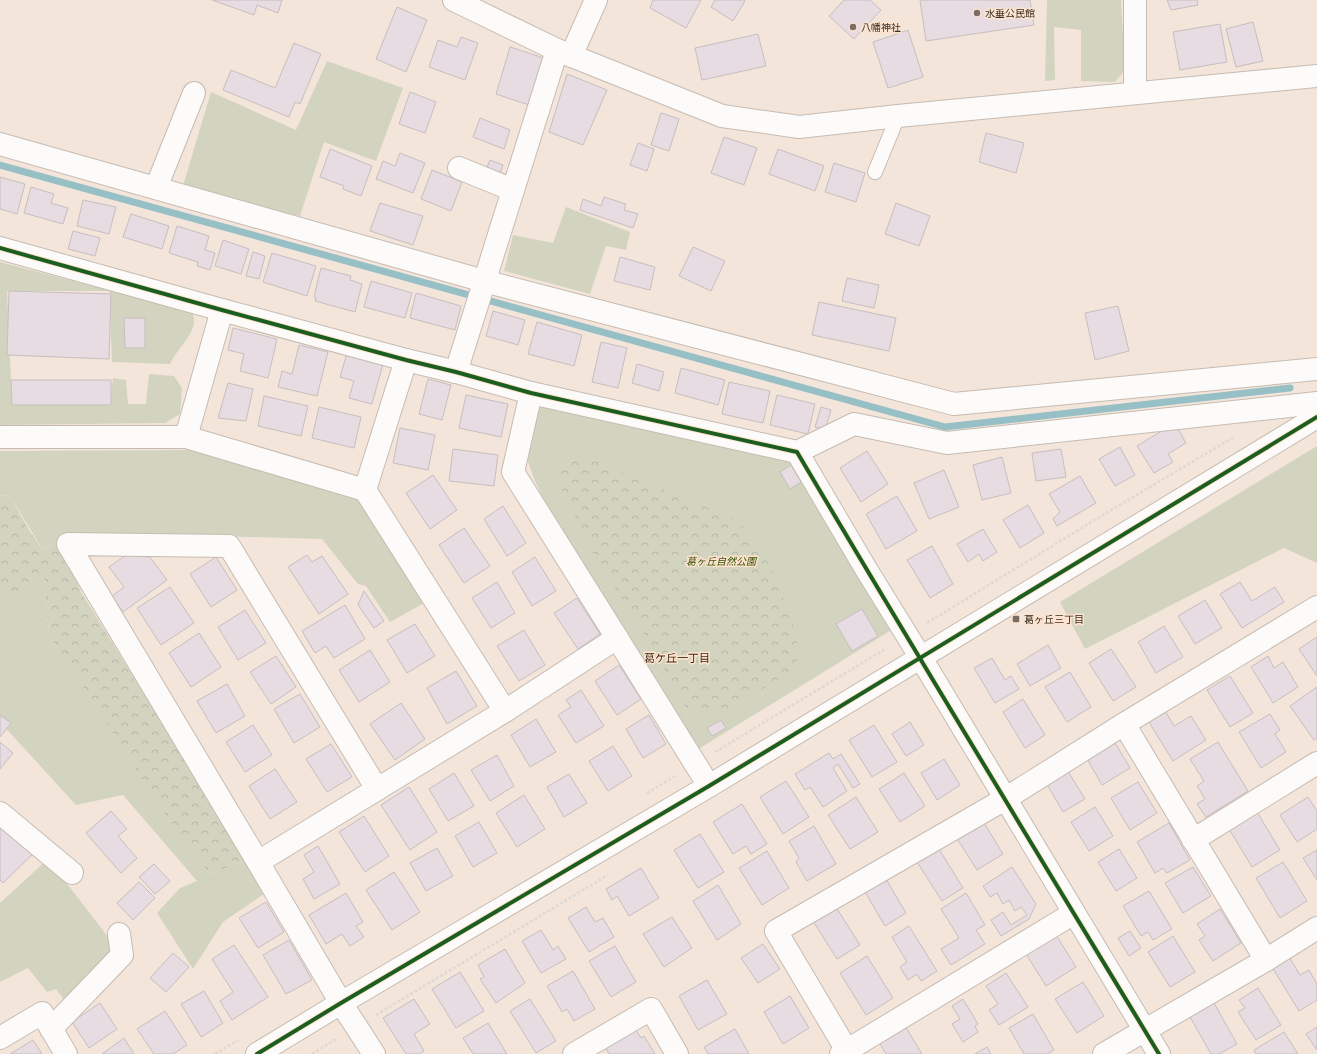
<svg xmlns="http://www.w3.org/2000/svg" width="1317" height="1054" viewBox="0 0 1317 1054" font-family="'IBM Plex Serif','Noto Sans JP',serif">
<defs>
<pattern id="forest-crowns" width="20" height="18" patternUnits="userSpaceOnUse"><rect width="20" height="18" fill="#d3d4bf"/><path d="M2 6a3 3 0 1 1 6 0M12 15a3 3 0 1 1 6 0" fill="none" stroke="#b6b6a4"/></pattern>
</defs>
<rect width="100%" height="100%" fill="#f4e5da"/>
<g fill="#d3d4bf">
<polygon points="1047,0 1121,0 1125,70 1115,82 1081,81 1081,30 1054,27 1055,80 1045,81"/>
<polygon points="327,61 403,88 376,161 324,142 300,216 182,189 211,92 296,130"/>
<polygon points="566,207 630,232 626,250 606,246 590,294 504,271 513,235 553,243"/>
<path d="M0 262 192 312C193 315 195 321 194 324 190 340 176 350 170 364L112 362 109 291H7L12 405H110L113 378 126 380 128 404H146L149 374 174 376 182 388 180 414 165 423 0 425Z"/>
<path d="M545 403 797 452 896 627C830 669 763 709 697 750L559 532 535 481 527 459 530 432 534 416Z"/>
<polygon points="1317,446 1317,563 1284,548 1085,649 1060,602"/>
<polygon points="190,450 360,501 426,602 390,622 366,586 358,584 322,539 145,534 61,539 43,550 10,496 0,495 0,451"/>
<polygon points="44,577 49,634 210,874 245,861 264,894 223,922 193,969 157,913 180,888 197,881 123,795 76,805 0,722 0,591 11,598 26,583"/>
<polygon points="48,859 125,959 71,1009 56,989 47,992 28,968 0,982 0,903"/>
</g>
<g fill="url(#forest-crowns)">
<polygon points="582,456 738,520 771,567 791,617 799,652 793,672 767,686 737,706 709,712 690,713 679,697 649,642 596,558 553,472 562,457"/>
<polygon points="0,495 10,496 29,530 43,550 61,539 81,592 216,811 230,837 245,861 210,874 165,814 49,634 44,578 26,583 10,599 0,591"/>
</g>
<g fill="none" stroke-linecap="round" stroke-linejoin="round">
<polyline stroke="#97c0c6" stroke-width="7" points="0,165 945,427 1290,388"/>
</g>
<g fill="#e6dce1" stroke="#c7bebf">
<polygon points="212,0 282,0 278,13 257,5 254,15"/>
<polygon points="653,0 701,0 686,28 650,8"/>
<polygon points="715,0 743,0 745,1 733,21 711,7"/>
<polygon points="844,0 870,0 881,10 854,39 829,16"/>
<polygon points="920,0 1030,0 1034,25 926,41"/>
<polygon points="1167,0 1197,0 1198,5 1171,10"/>
<polygon points="397,7 427,20 406,72 376,59"/>
<polygon points="1253,22 1263,61 1236,67 1226,29"/>
<polygon points="1220,24 1227,62 1180,70 1173,32"/>
<polygon points="908,30 923,77 888,88 873,42"/>
<polygon points="758,34 766,66 702,80 695,48"/>
<polygon points="461,37 478,43 465,80 429,67 438,40 457,47"/>
<polygon points="294,43 321,54 300,104 295,102 289,117 223,90 231,70 275,88"/>
<polygon points="510,47 547,59 532,106 496,94"/>
<polygon points="567,74 607,90 583,145 549,132"/>
<polygon points="410,92 436,102 425,133 399,124"/>
<polygon points="661,113 679,119 669,151 651,145"/>
<polygon points="480,118 510,130 504,149 473,137"/>
<polygon points="986,133 1024,143 1016,173 979,162"/>
<polygon points="724,137 757,148 744,185 711,173"/>
<polygon points="638,143 654,149 647,171 630,165"/>
<polygon points="330,149 372,166 361,196 343,189 344,186 320,177"/>
<polygon points="778,149 824,166 815,191 769,174"/>
<polygon points="400,153 425,163 413,193 376,179 383,161 395,166"/>
<polygon points="490,160 503,165 498,179 484,174"/>
<polygon points="834,163 865,173 856,202 825,192"/>
<polygon points="432,170 462,182 451,211 421,199"/>
<polygon points="0,177 25,184 17,214 0,209"/>
<polygon points="31,187 54,194 51,203 68,208 63,224 24,213"/>
<polygon points="604,197 626,204 624,210 638,214 633,228 580,210 583,199 601,206"/>
<polygon points="83,200 116,207 109,234 77,226"/>
<polygon points="380,203 423,216 413,245 370,231"/>
<polygon points="896,203 930,216 919,246 885,234"/>
<polygon points="131,214 169,226 162,249 123,237"/>
<polygon points="177,226 209,236 205,250 215,253 210,270 197,266 198,262 169,253"/>
<polygon points="73,231 100,238 95,256 68,249"/>
<polygon points="223,240 249,249 241,274 215,266"/>
<polygon points="693,247 725,261 711,291 679,276"/>
<polygon points="253,252 265,256 259,279 246,276"/>
<polygon points="272,253 316,266 307,296 263,282"/>
<polygon points="620,257 655,267 650,290 614,281"/>
<polygon points="321,268 351,276 350,280 362,284 355,312 315,301 316,298 314,297"/>
<polygon points="847,278 879,285 874,308 842,301"/>
<polygon points="371,281 412,293 405,318 364,307"/>
<polygon points="9,291 111,294 109,359 7,355"/>
<polygon points="416,293 461,306 455,330 410,318"/>
<polygon points="819,302 896,318 889,351 812,335"/>
<polygon points="1118,306 1129,351 1095,360 1085,313"/>
<polygon points="493,311 525,320 518,345 486,336"/>
<polygon points="124,318 145,318 145,348 125,348"/>
<polygon points="537,322 582,335 574,366 528,354"/>
<polygon points="233,328 277,339 268,378 240,371 244,354 228,350"/>
<polygon points="601,342 627,348 618,388 592,382"/>
<polygon points="299,345 328,352 317,396 278,387 282,371 292,374"/>
<polygon points="347,353 383,364 372,404 349,398 354,381 340,377"/>
<polygon points="637,364 664,372 659,391 632,383"/>
<polygon points="681,368 725,380 718,405 675,393"/>
<polygon points="428,379 451,385 442,420 419,414"/>
<polygon points="11,380 111,380 111,405 12,405"/>
<polygon points="729,382 770,391 763,423 722,414"/>
<polygon points="228,383 253,389 246,421 218,418"/>
<polygon points="466,395 508,404 501,437 459,428"/>
<polygon points="777,395 815,404 808,434 770,425"/>
<polygon points="264,396 308,406 301,436 258,426"/>
<polygon points="319,407 361,417 354,448 312,438"/>
<polygon points="821,407 831,410 825,430 815,427"/>
<polygon points="1175,423 1186,443 1168,454 1173,462 1154,473 1137,446"/>
<polygon points="400,428 435,435 428,470 393,463"/>
<polygon points="1120,447 1135,475 1115,486 1099,459"/>
<polygon points="453,449 498,455 494,486 449,481"/>
<polygon points="1061,449 1066,477 1036,481 1032,453"/>
<polygon points="867,451 888,484 861,502 840,468"/>
<polygon points="1002,457 1011,493 982,500 973,465"/>
<polygon points="791,465 801,482 790,489 780,472"/>
<polygon points="944,470 959,507 929,519 914,483"/>
<polygon points="433,475 457,510 430,529 406,493"/>
<polygon points="1080,476 1096,503 1057,526 1053,519 1060,512 1049,494"/>
<polygon points="897,496 917,531 886,549 866,514"/>
<polygon points="1028,505 1044,533 1020,548 1003,520"/>
<polygon points="503,506 526,543 507,556 484,519"/>
<polygon points="464,528 490,566 464,583 439,545"/>
<polygon points="983,529 997,552 983,561 979,554 968,562 957,544"/>
<polygon points="932,546 953,584 930,598 907,560"/>
<polygon points="126,555 150,557 167,580 123,612 112,596 124,587 109,567"/>
<polygon points="307,555 312,562 322,556 348,594 319,614 288,567"/>
<polygon points="216,557 237,590 211,607 190,574"/>
<polygon points="535,557 556,591 532,606 512,572"/>
<polygon points="497,582 515,613 491,628 472,598"/>
<polygon points="1240,582 1252,601 1275,587 1284,602 1242,628 1220,594"/>
<polygon points="170,587 194,623 161,645 137,608"/>
<polygon points="364,591 384,621 374,628 358,605"/>
<polygon points="577,598 600,634 578,649 554,613"/>
<polygon points="1205,600 1222,628 1195,644 1178,616"/>
<polygon points="345,605 365,639 334,658 326,646 315,653 302,631"/>
<polygon points="862,609 878,636 852,651 836,624"/>
<polygon points="245,610 266,643 238,660 218,627"/>
<polygon points="415,624 435,656 407,673 387,640"/>
<polygon points="1164,626 1183,657 1156,673 1138,642"/>
<polygon points="524,630 545,665 519,681 497,646"/>
<polygon points="199,633 221,667 191,687 169,653"/>
<polygon points="1317,637 1317,676 1299,649"/>
<polygon points="1048,645 1061,668 1030,686 1017,664"/>
<polygon points="1111,649 1136,687 1113,701 1089,663"/>
<polygon points="370,650 390,682 359,702 339,670"/>
<polygon points="276,656 296,687 271,704 250,672"/>
<polygon points="1268,656 1274,668 1283,662 1298,687 1273,703 1251,667"/>
<polygon points="992,658 1005,680 1011,676 1019,689 995,703 974,668"/>
<polygon points="619,665 641,699 617,715 595,681"/>
<polygon points="456,671 477,706 447,724 427,688"/>
<polygon points="1070,672 1091,707 1067,722 1045,687"/>
<polygon points="1230,676 1253,713 1230,727 1207,690"/>
<polygon points="227,684 245,716 216,733 197,701"/>
<polygon points="1317,687 1317,738 1314,740 1290,706"/>
<polygon points="581,690 604,726 576,743 558,715 571,707 566,700"/>
<polygon points="300,694 320,727 294,743 274,709"/>
<polygon points="1023,699 1045,735 1025,748 1003,712"/>
<polygon points="401,703 425,739 395,760 370,724"/>
<polygon points="1164,709 1174,726 1191,716 1206,740 1173,761 1147,719"/>
<polygon points="1270,714 1280,730 1275,734 1286,752 1261,768 1239,732"/>
<polygon points="0,715 11,723 0,737"/>
<polygon points="649,715 666,744 643,758 626,729"/>
<polygon points="536,719 556,752 530,767 511,735"/>
<polygon points="721,720 726,728 712,736 707,728"/>
<polygon points="910,722 924,745 906,756 892,734"/>
<polygon points="253,725 272,755 245,772 226,742"/>
<polygon points="874,725 897,762 872,777 849,740"/>
<polygon points="1114,741 1130,768 1102,785 1086,757"/>
<polygon points="0,742 13,753 0,769"/>
<polygon points="1218,742 1248,791 1206,817 1197,804 1205,799 1197,786 1204,781 1190,759"/>
<polygon points="331,744 352,777 327,792 306,759"/>
<polygon points="613,746 632,776 608,791 589,761"/>
<polygon points="829,753 833,759 841,754 860,784 853,788 838,764 833,768 847,791 823,807 810,787 805,790 795,774"/>
<polygon points="497,755 514,786 490,801 471,770"/>
<polygon points="944,759 960,785 937,800 921,773"/>
<polygon points="1066,768 1085,799 1063,812 1045,781"/>
<polygon points="275,769 297,802 270,819 249,786"/>
<polygon points="454,773 474,806 448,821 429,789"/>
<polygon points="904,773 925,806 900,822 879,789"/>
<polygon points="569,774 587,803 564,817 547,787"/>
<polygon points="786,781 809,817 783,834 760,797"/>
<polygon points="1138,782 1157,813 1130,830 1111,798"/>
<polygon points="409,787 437,832 410,850 381,805"/>
<polygon points="524,795 545,829 517,847 496,813"/>
<polygon points="856,797 878,832 850,849 828,815"/>
<polygon points="1308,797 1317,811 1317,829 1297,842 1280,815"/>
<polygon points="742,804 767,844 751,854 746,846 733,854 713,822"/>
<polygon points="1095,807 1113,836 1089,851 1071,822"/>
<polygon points="111,811 127,829 118,836 137,858 121,873 86,833"/>
<polygon points="1257,812 1280,850 1252,867 1229,829"/>
<polygon points="0,816 36,851 3,883 0,880"/>
<polygon points="364,816 389,856 365,872 339,832"/>
<polygon points="983,821 1003,854 977,870 956,837"/>
<polygon points="479,822 497,853 473,867 455,836"/>
<polygon points="1169,823 1190,860 1167,873 1163,868 1155,873 1137,842"/>
<polygon points="814,826 836,864 807,881 796,862 799,858 789,841"/>
<polygon points="700,834 724,872 698,888 674,850"/>
<polygon points="318,846 340,884 314,899 303,879 314,872 304,855"/>
<polygon points="437,848 453,876 426,891 410,863"/>
<polygon points="939,849 963,888 942,901 917,862"/>
<polygon points="1119,849 1137,878 1116,891 1098,862"/>
<polygon points="1317,850 1317,880 1303,858"/>
<polygon points="767,851 789,888 762,905 739,868"/>
<polygon points="1283,862 1307,901 1280,918 1256,878"/>
<polygon points="154,864 170,881 155,894 139,877"/>
<polygon points="1012,867 1036,904 1029,919 1001,936 991,920 1003,912 1011,925 1027,915 1021,907 1015,911 1009,900 1003,904 997,893 990,897 983,886"/>
<polygon points="1193,867 1211,896 1183,913 1165,883"/>
<polygon points="641,868 659,898 629,916 617,896 612,900 606,889"/>
<polygon points="394,872 420,912 392,930 366,890"/>
<polygon points="886,879 906,913 885,926 865,892"/>
<polygon points="139,882 155,898 133,920 117,903"/>
<polygon points="718,885 741,924 717,940 693,901"/>
<polygon points="1149,891 1172,929 1153,940 1148,932 1141,936 1123,906"/>
<polygon points="346,893 363,922 356,926 364,937 350,946 342,934 326,944 309,915"/>
<polygon points="966,893 985,925 976,930 985,944 951,965 941,949 959,938 941,909"/>
<polygon points="266,902 284,932 258,948 239,918"/>
<polygon points="586,907 595,922 603,918 614,937 589,952 568,918"/>
<polygon points="836,907 860,945 837,959 813,921"/>
<polygon points="1220,909 1241,943 1213,961 1199,940 1205,936 1197,924"/>
<polygon points="672,917 692,948 664,967 643,934"/>
<polygon points="909,926 937,971 921,981 917,974 908,980 900,967 907,962 892,937"/>
<polygon points="541,930 553,950 558,946 566,959 541,973 522,941"/>
<polygon points="1130,931 1141,948 1129,956 1118,938"/>
<polygon points="1056,935 1076,967 1046,986 1026,954"/>
<polygon points="1173,936 1195,972 1170,987 1148,952"/>
<polygon points="289,940 312,980 286,994 263,955"/>
<polygon points="763,944 780,969 758,983 741,958"/>
<polygon points="234,945 268,997 232,1020 220,1001 233,992 212,959"/>
<polygon points="615,946 636,982 611,997 589,961"/>
<polygon points="505,949 525,983 496,1003 480,979 484,977 478,965"/>
<polygon points="173,953 189,967 166,992 150,978"/>
<polygon points="867,956 893,998 866,1015 840,973"/>
<polygon points="1289,957 1300,975 1309,970 1317,984 1317,1000 1299,1011 1272,967"/>
<polygon points="573,971 595,1009 574,1021 567,1009 562,1012 547,986"/>
<polygon points="460,972 484,1011 456,1028 432,989"/>
<polygon points="1006,973 1028,1007 999,1025 989,1010 998,1004 986,986"/>
<polygon points="707,980 727,1014 698,1030 679,996"/>
<polygon points="1083,982 1104,1016 1077,1033 1055,999"/>
<polygon points="1258,988 1281,1025 1256,1040 1238,1012 1245,1008 1239,1000"/>
<polygon points="204,991 223,1023 201,1037 181,1004"/>
<polygon points="790,996 809,1028 783,1044 764,1012"/>
<polygon points="414,999 430,1024 414,1034 424,1051 419,1054 406,1054 383,1018"/>
<polygon points="530,999 556,1041 536,1053 510,1011"/>
<polygon points="963,999 978,1024 975,1026 978,1032 963,1042 952,1024 960,1019 952,1006"/>
<polygon points="100,1003 117,1029 89,1048 72,1022"/>
<polygon points="1214,1003 1237,1044 1219,1054 1211,1054 1190,1017"/>
<polygon points="165,1011 187,1045 173,1054 154,1054 137,1029"/>
<polygon points="1033,1014 1054,1050 1047,1054 1024,1054 1009,1028"/>
<polygon points="488,1023 507,1054 473,1054 463,1038"/>
<polygon points="905,1026 922,1054 886,1054 879,1042"/>
<polygon points="634,1027 641,1038 644,1036 655,1054 609,1054 604,1045"/>
<polygon points="1317,1027 1317,1050 1306,1034"/>
<polygon points="735,1029 749,1054 708,1054 704,1047"/>
<polygon points="1284,1032 1298,1054 1256,1054 1254,1050"/>
<polygon points="124,1038 134,1054 102,1054"/>
<polygon points="33,1040 42,1054 10,1054"/>
<polygon points="987,1047 991,1054 975,1054"/>
</g>
<g fill="none" stroke-linecap="round" stroke-linejoin="round">
<g stroke="#c6bbb2" stroke-width="16">
<polyline id="service" points="875,172 898,116"/>
</g>
<g stroke="#c6bbb2" stroke-width="24">
<g id="minor">
<polyline points="454,0 557,50 722,116 799,127 898,116 1317,76"/>
<polyline points="1135,0 1135,93"/>
<polyline points="571,56 596,0"/>
<polyline points="0,144 484,281 954,404 1317,369"/>
<polyline points="459,168 513,190"/>
<polyline points="156,188 194,93"/>
<polyline points="0,248 222,310 406,360 456,372 531,393 797,452 866,569 921,658"/>
<polyline points="456,372 557,50"/>
<polyline points="531,393 513,472 617,638"/>
<polyline points="0,437 186,437 365,490 505,711"/>
<polyline points="186,437 222,310"/>
<polyline points="797,452 854,424 947,443 1317,403"/>
<polyline points="365,490 406,360"/>
<polyline points="1124,724 1266,960"/>
<polyline points="0,813 72,873"/>
<polyline points="1193,840 1317,763"/>
<polyline points="258,862 68,544 229,546 377,789"/>
<polyline points="341,1003 258,862 505,711 617,638 709,786"/>
<polyline points="51,1029 122,955 119,934"/>
<polyline points="0,1038 42,1013 66,1054"/>
<polyline points="574,1054 651,1009 677,1054"/>
<polyline points="841,1054 1074,913"/>
<polyline points="849,1054 776,931 1005,799 1124,724 1317,607"/>
<polyline points="1104,1054 1266,960 1317,928"/>
</g>
</g>
<g stroke="#c6bbb2" stroke-width="24">
<g id="tertiary">
<polyline points="921,658 1159,1054"/>
<polyline points="341,1003 374,1054"/>
<polyline points="257,1054 341,1003 709,786 1317,417"/>
</g>
</g>
<g stroke="#ddd9d6" stroke-width="2.5" stroke-dasharray="3 2" stroke-linecap="butt">
<polyline points="927,623 1098,518 1234,437"/>
<polyline points="715,752 887,648"/>
<polyline points="647,793 675,776"/>
<polyline points="376,1015 608,875"/>
<polyline points="215,1054 238,1040"/>
<polyline points="312,1054 338,1038"/>
</g>
<use href="#service" stroke="#fdfbf9" stroke-width="14"/>
<use href="#minor" stroke="#fdfbf9" stroke-width="22"/>
<use href="#tertiary" stroke="#fdfbf9" stroke-width="22"/>
<g stroke="#fee4cf" stroke-width="6">
<g id="cycleway">
<path d="M0 248 222 310 406 360 456 372 531 393 797 452C916 654 1038 854 1159 1054"/>
<polyline points="257,1054 341,1003 709,786 1317,417"/>
</g>
</g>
<use href="#cycleway" stroke="#1b5e20" stroke-width="4"/>
</g>
<g fill="#796e65" stroke="#fee4cf" stroke-width="1.5">
<circle cx="977" cy="13" r="4"/>
<circle cx="853" cy="27" r="4"/>
<rect x="1012" y="615" width="8" height="8" rx="2"/>
</g>
<g text-anchor="middle" stroke-width="3" stroke-linejoin="round" paint-order="stroke">
<g font-size="10" fill="#372e26" stroke="#fee4cf" text-anchor="start">
<text x="985" y="17">水垂公民館</text>
<text x="861" y="31">八幡神社</text>
<text x="1024" y="623">葛ヶ丘三丁目</text>
</g>
<g font-size="10" font-style="italic" fill="#334d03" stroke="#fee4cf">
<text x="721" y="565">葛ヶ丘自然公園</text>
</g>
<g font-size="11" fill="#3a2716" stroke="#fee4cf">
<text x="677" y="662">葛ケ丘一丁目</text>
</g>
</g>
</svg>
